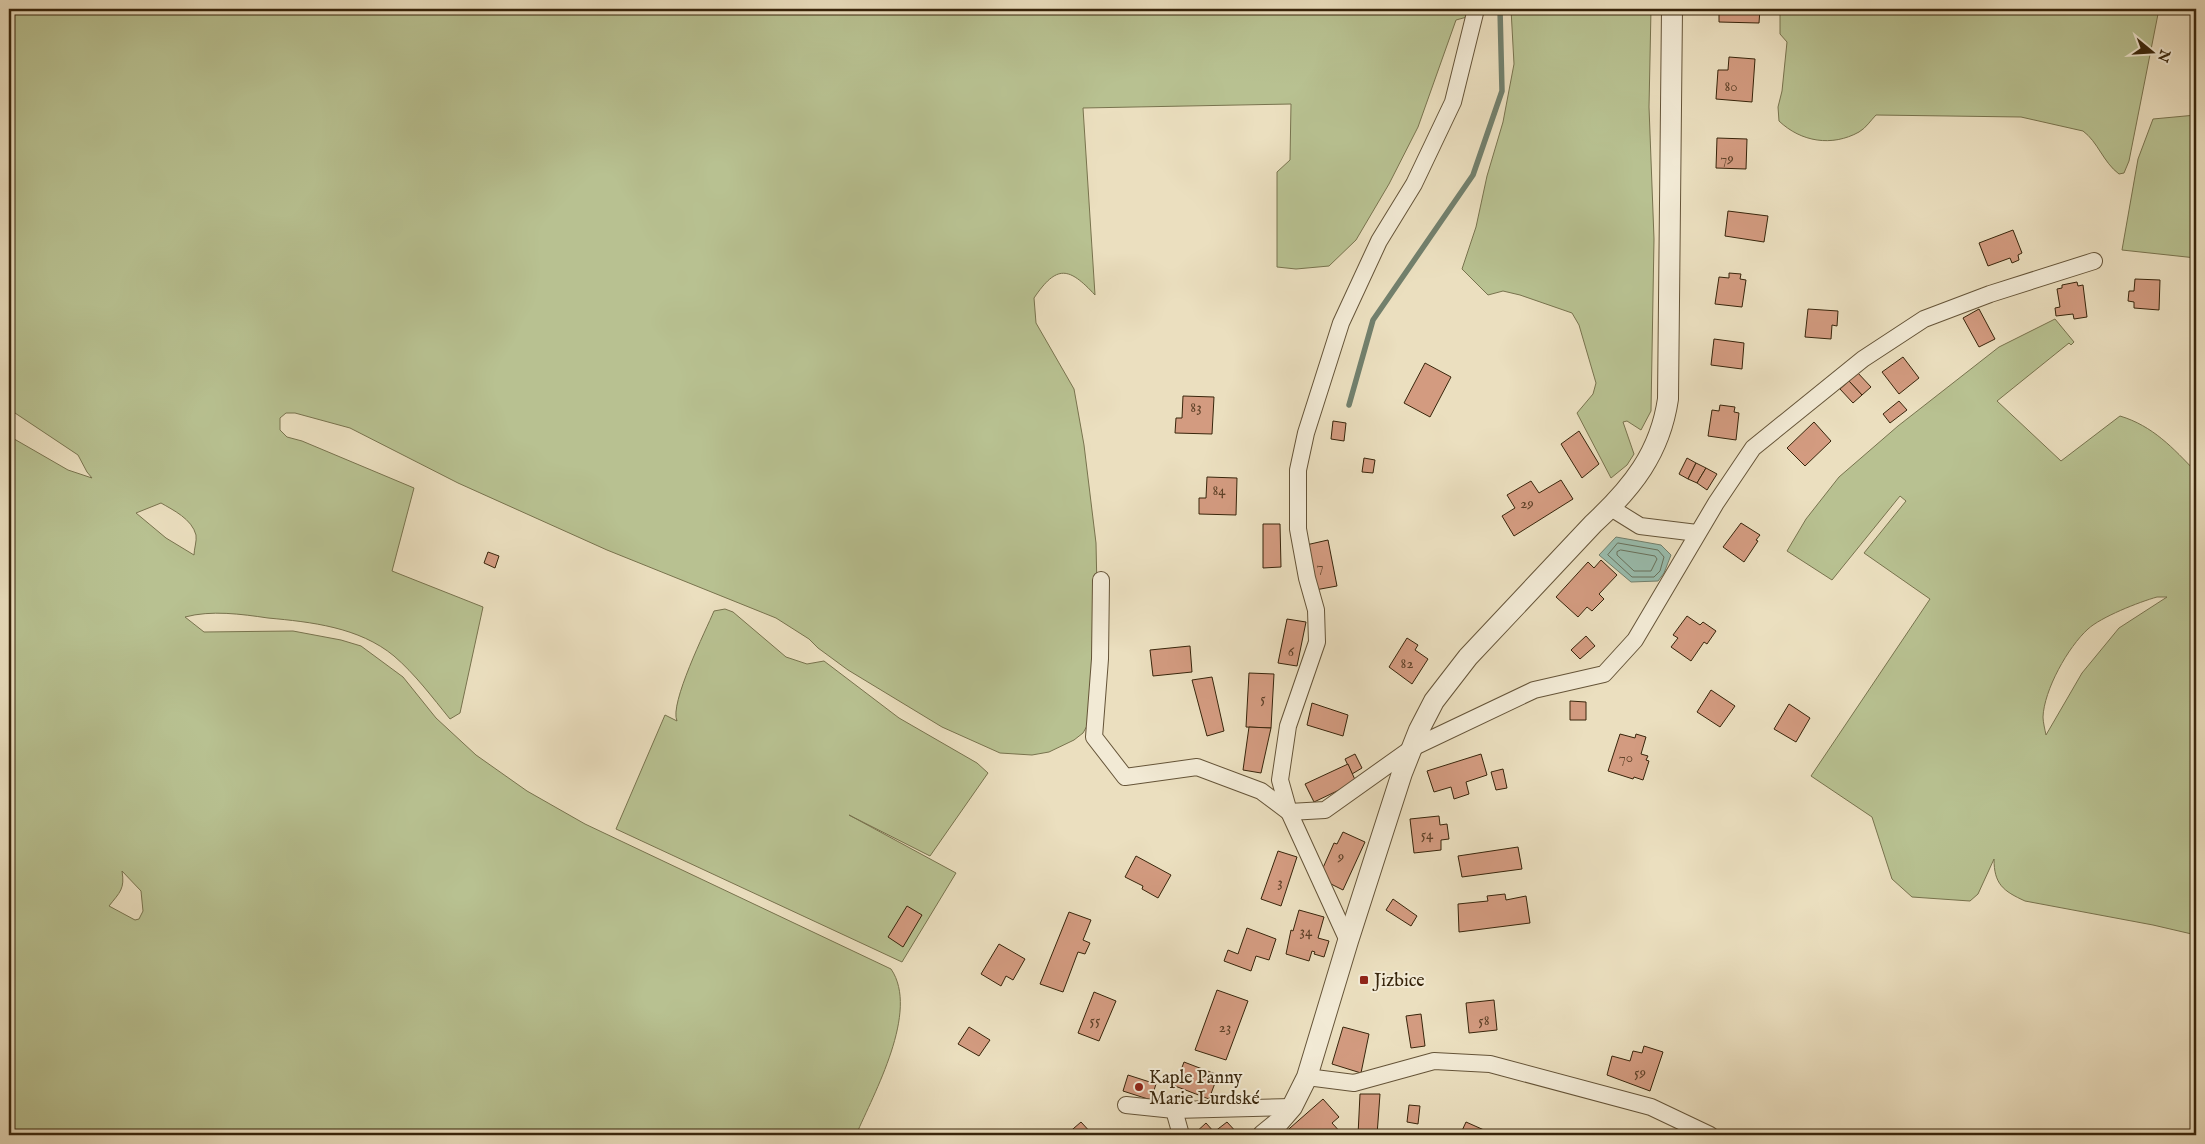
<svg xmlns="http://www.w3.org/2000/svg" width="2205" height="1144" viewBox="0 0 2205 1144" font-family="'IM FELL English',serif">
<rect width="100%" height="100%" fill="#ebdfbf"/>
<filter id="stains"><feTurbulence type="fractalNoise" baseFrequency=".004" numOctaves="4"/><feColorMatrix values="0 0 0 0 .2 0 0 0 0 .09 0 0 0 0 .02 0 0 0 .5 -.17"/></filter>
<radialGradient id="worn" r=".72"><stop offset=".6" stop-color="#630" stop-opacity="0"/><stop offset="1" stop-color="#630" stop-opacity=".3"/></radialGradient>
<g fill="#b8c191" stroke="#78734e" fill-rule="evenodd">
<path d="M9 9H1496L1456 20 1418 127 1389 184 1356 240 1329 266 1296 269 1277 267V172L1290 160 1291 104 1083 108 1095 295C1069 267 1057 264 1034 298L1036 323 1074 389 1084 445 1096 543 1098 637 1092 717 1083 733 1074 740 1049 752 1032 755 1000 753 942 727 848 670 818 648 809 639 776 618 607 550 458 483 350 428 295 413H286L280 418V430L287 437 302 441 414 488 392 571 483 607 460 713 450 719C432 697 415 674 394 656 359 627 311 622 268 618 241 614 211 610 185 617L204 632 293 631 341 640 361 646 403 677 436 718 476 755 527 791 585 824 891 969C920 1011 874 1093 856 1135H9V436L68 470 92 478 87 472 78 455 9 409ZM161 503C173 510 192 519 196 535 197 541 194 549 194 555L166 538 136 513ZM122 871 141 891 143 911 139 919 135 920 109 906C120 892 125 889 122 871Z"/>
<polygon points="1511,9 1651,9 1649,107 1654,239 1651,411 1641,430 1627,421 1623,422 1634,454 1627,465 1611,478 1577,413 1593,394 1596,383 1579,325 1572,313 1520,295 1503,291 1488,295 1462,269 1476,227 1487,176 1503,122 1514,64"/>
<path d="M1780 9H2159L2129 161 2124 173 2119 174C2103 162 2098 142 2083 131L2021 117 1876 115C1871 120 1866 128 1859 132 1832 147 1801 142 1779 121L1778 107 1782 91 1787 42 1780 34Z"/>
<polygon points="2196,115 2196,258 2122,250 2138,159 2153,119"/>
<path d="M2055 319 2074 342 2071 345 2069 343 1997 401 2061 461 2120 416C2153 426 2173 448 2196 472V935L2153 925 2025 901C2003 891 1994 884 1994 859L1978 894 1970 901 1912 897 1892 879 1872 817 1811 776 1930 599 1864 553 1906 501 1900 496 1832 580 1787 551 1806 519 1839 477 1898 426 1999 347ZM2157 597H2167L2119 628 2082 673 2046 735C2045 730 2043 722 2043 717 2044 690 2068 647 2088 629 2101 617 2139 602 2157 597Z"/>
<path d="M725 609 733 612 786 657 807 664 824 661 899 718 977 763 988 773 930 856 849 815 956 873 902 962 616 829 665 715 677 721C669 704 706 630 714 611Z"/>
</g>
<polygon fill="#99bdae" stroke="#72806d" points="1616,537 1661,545 1671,555 1664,573 1658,581 1631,582 1599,555"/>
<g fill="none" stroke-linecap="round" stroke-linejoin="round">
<g stroke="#68715c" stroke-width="1">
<polygon points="1618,543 1658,550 1664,557 1660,571 1654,577 1632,577 1608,555"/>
<polygon points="1621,550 1655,556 1657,559 1651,571 1634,571 1617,555 1617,552"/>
</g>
<polyline stroke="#72806d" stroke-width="5.5" points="1349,405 1373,320 1473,175 1502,91 1500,9"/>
</g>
<g fill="#d39b80" stroke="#38250b">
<polygon points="1719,9 1760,9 1759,23 1719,22"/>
<polygon points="1729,57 1755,59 1752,102 1716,99 1718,70 1728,70"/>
<polygon points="1717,138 1747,139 1746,169 1716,168"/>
<polygon points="1728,211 1768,216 1764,242 1725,236"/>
<polygon points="2013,230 2022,253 2018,255 2019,260 2012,263 2010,258 1988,266 1979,243"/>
<polygon points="1729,273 1741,274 1740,279 1746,280 1742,307 1715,304 1719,277 1729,278"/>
<polygon points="2135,279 2160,280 2159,310 2134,308 2134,302 2128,301 2129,291 2134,291"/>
<polygon points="2077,282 2078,286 2083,285 2087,317 2074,319 2073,314 2056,316 2055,308 2060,307 2057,289 2062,288 2062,285"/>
<polygon points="1808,309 1838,311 1837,326 1832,325 1831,339 1805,337"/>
<polygon points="1979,309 1995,339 1979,347 1963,318"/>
<polygon points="1714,339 1744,343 1742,369 1711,365"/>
<polygon points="1903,357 1919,378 1899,394 1882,372"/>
<polygon points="1425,363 1451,377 1430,417 1404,403"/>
<polygon points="1857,372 1871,387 1862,395 1849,381"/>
<polygon points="1849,381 1862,395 1853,403 1840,389"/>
<polygon points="1183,396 1214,397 1212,434 1175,433 1176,418 1182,418"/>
<polygon points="1899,401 1907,410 1890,423 1883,414"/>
<polygon points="1720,405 1735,407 1734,412 1739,413 1736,440 1708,436 1712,410 1719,411"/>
<polygon points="1333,421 1346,423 1344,441 1331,439"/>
<polygon points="1814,422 1831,441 1805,466 1787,448"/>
<polygon points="1579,431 1599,464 1582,478 1561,444"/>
<polygon points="1364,458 1375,460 1373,473 1362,472"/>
<polygon points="1687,458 1696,463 1688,479 1679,474"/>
<polygon points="1696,463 1706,468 1697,483 1688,479"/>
<polygon points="1706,468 1717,474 1707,490 1697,483"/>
<polygon points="1207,477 1237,478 1236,515 1199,514 1199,498 1206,498"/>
<polygon points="1561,480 1573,499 1514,536 1502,516 1515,508 1507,495 1531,481 1539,493"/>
<polygon points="1741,523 1760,535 1756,540 1758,541 1744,562 1723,547"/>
<polygon points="1263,524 1280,524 1281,567 1263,568"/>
<polygon points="1328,540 1337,586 1315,590 1306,545"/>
<polygon points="488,552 499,556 495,568 484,563"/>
<polygon points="1601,560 1617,575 1599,594 1604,599 1592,611 1587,607 1578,617 1556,597 1588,562 1594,568"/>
<polygon points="1687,616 1700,625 1703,622 1716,631 1707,644 1704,642 1691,661 1671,647 1678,638 1673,635"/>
<polygon points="1287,619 1306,622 1297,666 1278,663"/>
<polygon points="1586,636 1595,646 1580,659 1571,650"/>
<polygon points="1407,638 1418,645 1415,650 1428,659 1412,684 1389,667"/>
<polygon points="1190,646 1192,672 1153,676 1150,650"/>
<polygon points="1249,673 1274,674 1271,728 1246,727"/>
<polygon points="1212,677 1224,731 1207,736 1192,680"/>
<polygon points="1711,690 1735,706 1720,727 1697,712"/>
<polygon points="1570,701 1586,702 1586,720 1570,720"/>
<polygon points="1312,703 1348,715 1343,736 1307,725"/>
<polygon points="1789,704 1810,718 1796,742 1774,729"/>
<polygon points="1249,727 1271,728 1261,773 1243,770"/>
<polygon points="1620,734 1635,738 1636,734 1646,737 1641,754 1648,756 1646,760 1649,761 1643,780 1634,777 1633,779 1608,771"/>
<polygon points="1355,754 1362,768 1352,774 1345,759"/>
<polygon points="1481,754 1487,775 1466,782 1469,794 1454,799 1451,787 1434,792 1427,771"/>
<polygon points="1348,764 1356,782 1314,802 1305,784"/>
<polygon points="1503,769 1507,788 1496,790 1491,772"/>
<polygon points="1439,816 1440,825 1447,824 1449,839 1441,840 1441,850 1414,853 1410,819"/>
<polygon points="1343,832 1365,842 1343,890 1321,879 1322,870 1334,843 1337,844"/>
<polygon points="1518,847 1522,869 1462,877 1458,856"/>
<polygon points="1278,851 1297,857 1281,906 1261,899"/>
<polygon points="1136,856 1171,875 1158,898 1142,889 1143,886 1125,877"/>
<polygon points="1505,894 1506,900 1526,896 1530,923 1459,932 1458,904 1488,901 1487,896"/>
<polygon points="1393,899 1417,916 1411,926 1386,910"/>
<polygon points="907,906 922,915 903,947 888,937"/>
<polygon points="1299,910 1324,917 1318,938 1329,941 1324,957 1314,954 1315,952 1312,951 1309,961 1286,954 1291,930 1293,931"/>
<polygon points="1069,912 1091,920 1083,940 1090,943 1085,954 1078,952 1063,992 1040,984"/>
<polygon points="1247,928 1276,939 1269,960 1256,956 1251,971 1224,961 1228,950 1238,954"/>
<polygon points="999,944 1025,959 1013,980 1006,976 1001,986 981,974"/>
<polygon points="1217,990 1248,1001 1226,1060 1195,1050"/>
<polygon points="1094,992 1116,1001 1099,1041 1078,1033"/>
<polygon points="1494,1000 1497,1030 1469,1033 1466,1003"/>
<polygon points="1421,1014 1425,1046 1411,1048 1406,1016"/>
<polygon points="969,1027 990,1040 979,1056 958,1044"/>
<polygon points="1343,1027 1369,1034 1361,1073 1332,1064"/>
<polygon points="1644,1046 1663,1052 1650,1091 1607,1075 1612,1056 1630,1061 1633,1051 1642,1053"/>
<polygon points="1184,1062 1218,1075 1209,1099 1175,1086"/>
<polygon points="1128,1075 1156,1084 1151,1100 1123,1091"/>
<polygon points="1360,1094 1380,1094 1377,1135 1358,1135"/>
<polygon points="1323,1099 1339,1117 1332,1123 1343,1135 1282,1135"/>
<polygon points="1409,1105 1420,1106 1418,1124 1407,1122"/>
<polygon points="1081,1122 1093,1135 1066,1135"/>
<polygon points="1227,1122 1239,1135 1195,1135 1194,1134 1206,1123 1214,1132"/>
<polygon points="1466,1122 1484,1130 1482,1135 1460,1135"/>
</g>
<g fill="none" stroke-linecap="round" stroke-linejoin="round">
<g stroke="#655438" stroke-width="18">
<g id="minor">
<polyline points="1611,508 1640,526 1697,533"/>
<polyline points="1101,580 1100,659 1094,737 1125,777 1197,767 1261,791 1289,812 1325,810 1412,748 1534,690 1604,674 1635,640 1716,503 1753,448 1863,359 1924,319 1990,294 2094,261"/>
<polyline points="1348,941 1289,812 1280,780 1288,726 1317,642 1316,610 1307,578 1298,529 1298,470 1306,433 1341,323 1379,241 1414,184 1453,102 1476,9"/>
<polyline points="1307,1077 1354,1083 1434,1061 1490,1064 1651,1107 1710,1135"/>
<polyline points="1126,1105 1174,1110 1292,1107"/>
<polyline points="1174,1110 1181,1135"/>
</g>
</g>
<g stroke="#655438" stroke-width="22">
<path id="tertiary" d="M1263 1135 1279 1122 1292 1107 1307 1077 1348 941 1402 773 1419 730 1434 701 1468 657 1593 524C1632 488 1660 453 1668 399L1672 9"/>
</g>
<use href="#minor" stroke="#f2ead5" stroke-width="16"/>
<use href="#tertiary" stroke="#f2ead5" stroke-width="20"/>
</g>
<g fill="#8f2418" stroke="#f2ead5" stroke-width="2">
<rect x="1359" y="975" width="10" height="10" rx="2.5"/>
<circle cx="1139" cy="1087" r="5"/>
</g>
<g text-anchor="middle" stroke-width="4" stroke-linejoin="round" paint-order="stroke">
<g font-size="15" fill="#5f4228">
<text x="1731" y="91">80</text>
<text x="1727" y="163">79</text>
<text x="1196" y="412">83</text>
<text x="1219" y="495">84</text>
<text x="1527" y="508">29</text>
<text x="1320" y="571">7</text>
<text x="1291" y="656">6</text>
<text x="1407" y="668">82</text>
<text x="1263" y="703">5</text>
<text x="1626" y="762">70</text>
<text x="1427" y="839">54</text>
<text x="1341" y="861">9</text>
<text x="1280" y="887">3</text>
<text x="1306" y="936">34</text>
<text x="1095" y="1025">55</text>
<text x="1484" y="1025">58</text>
<text x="1225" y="1032">23</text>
<text x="1640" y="1077">59</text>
</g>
<g font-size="18" fill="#38250b" stroke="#f2ead5" text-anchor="start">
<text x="1374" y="986">Jizbice</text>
<text x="1149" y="1083">Kaple Panny<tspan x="1149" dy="21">Marie Lurdské</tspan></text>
</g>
</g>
<rect width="2205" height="1144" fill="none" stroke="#ebdfbf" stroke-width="30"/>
<rect x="10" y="10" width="2185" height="1124" fill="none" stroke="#38250b" stroke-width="2.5"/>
<rect x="15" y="15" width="2175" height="1114" fill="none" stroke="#38250b"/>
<g transform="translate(2152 52) rotate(108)" stroke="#f2ead5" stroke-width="4" paint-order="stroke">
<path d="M0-4L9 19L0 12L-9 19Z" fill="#38250b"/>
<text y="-8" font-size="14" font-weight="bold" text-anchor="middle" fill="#38250b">N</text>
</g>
<rect width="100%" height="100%" filter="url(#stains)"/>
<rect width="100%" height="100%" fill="url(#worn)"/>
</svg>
